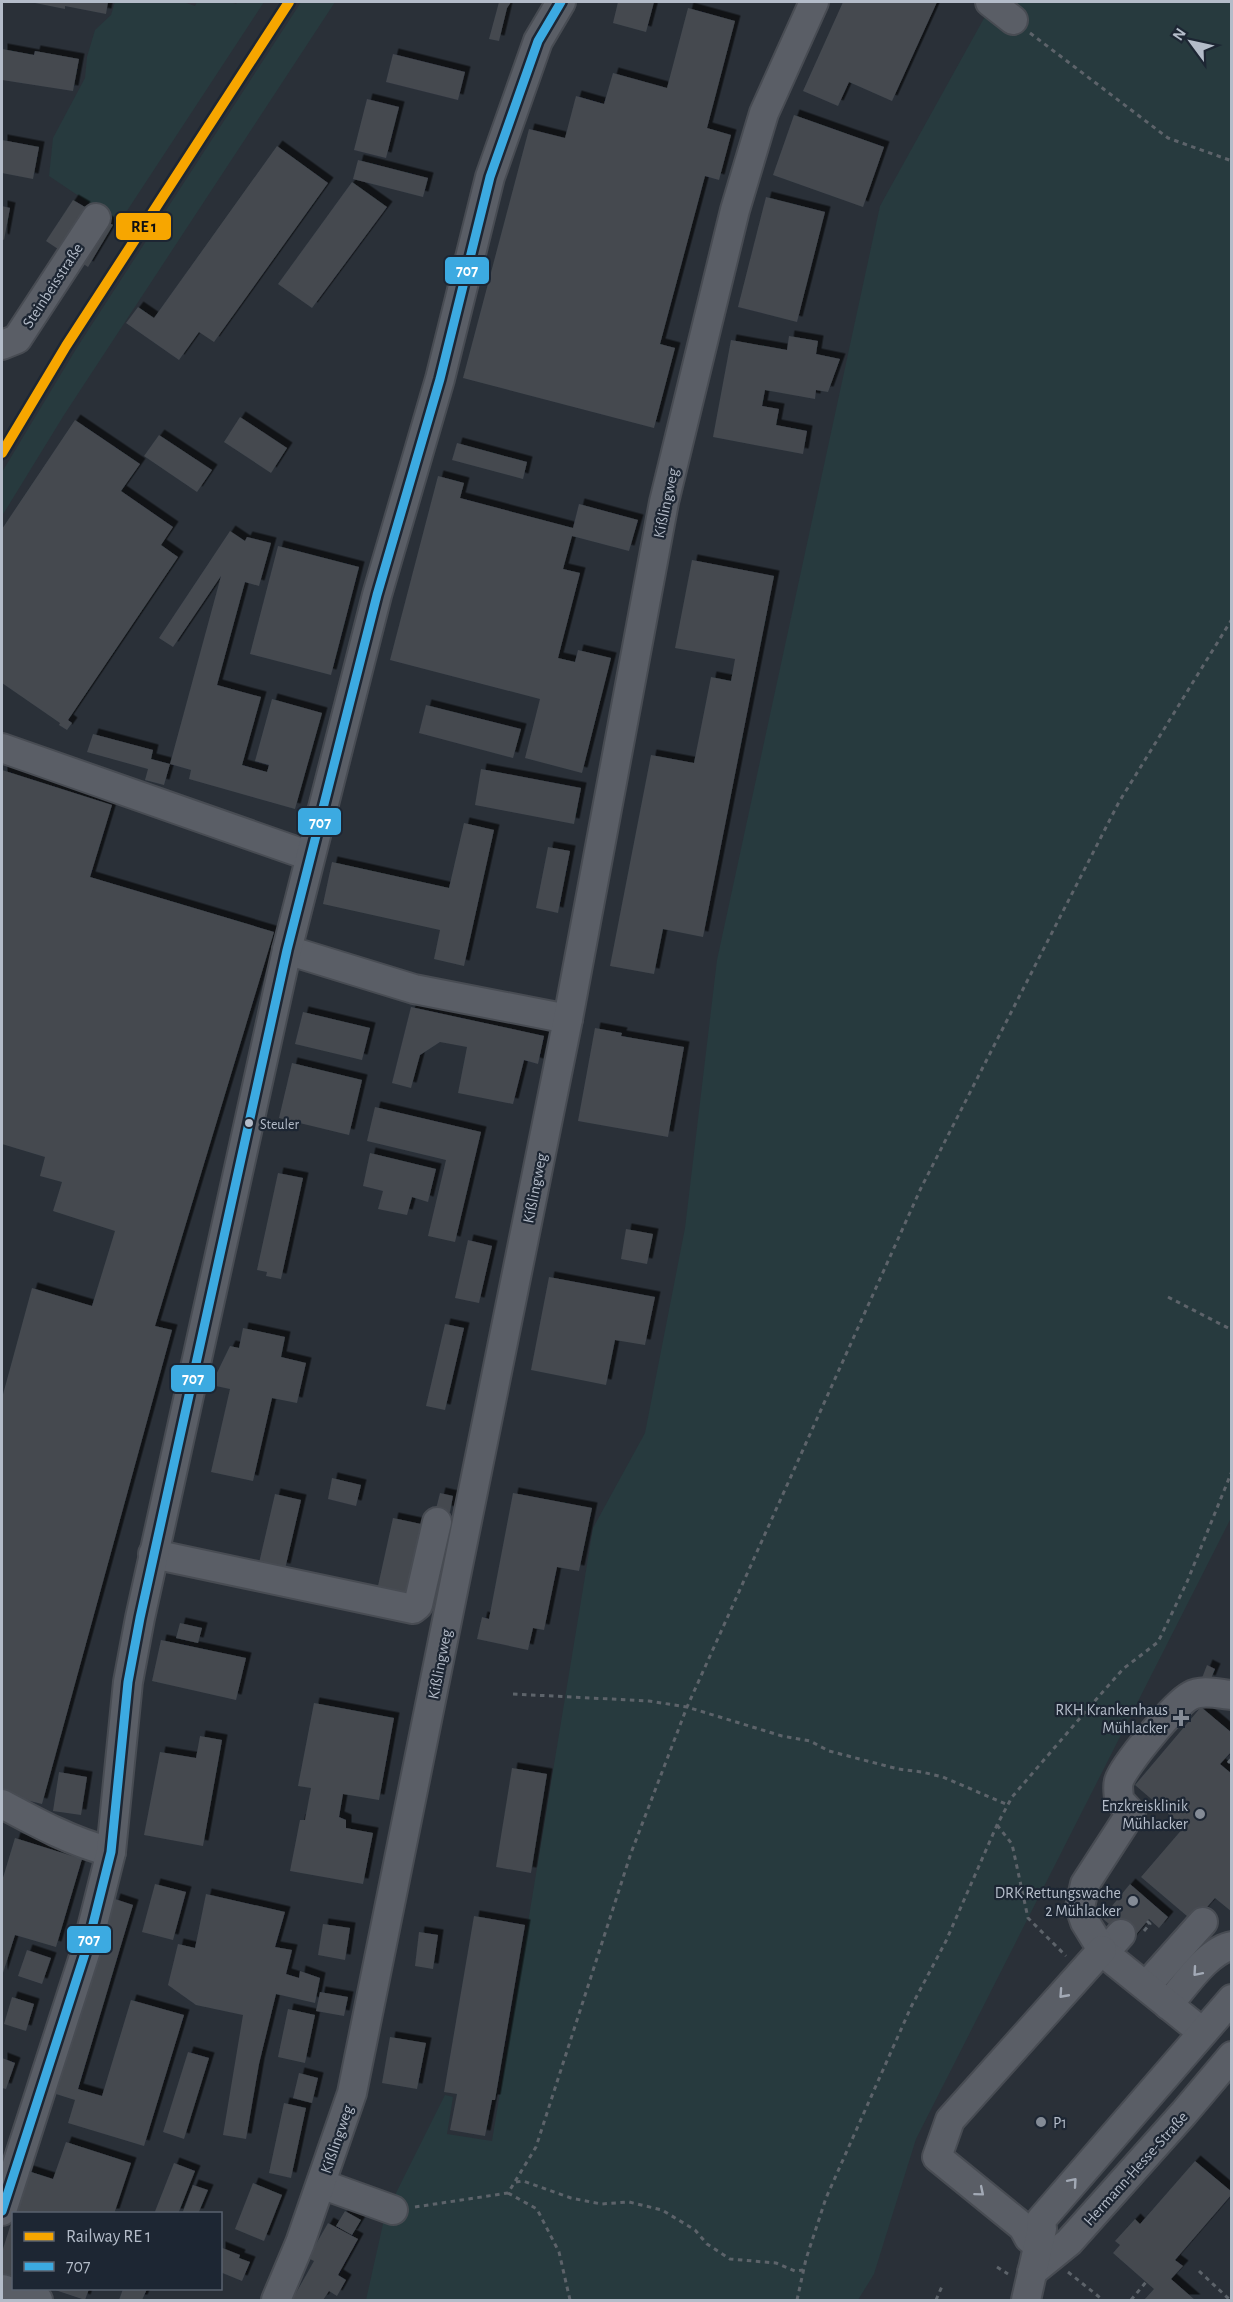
<svg xmlns="http://www.w3.org/2000/svg" width="1233" height="2302" viewBox="0 0 1233 2302" font-family="'Alegreya Sans',sans-serif">
<defs>
<filter id="shadow"><feDropShadow dx="5.5" dy="-5.5" stdDeviation="0" flood-color="#0009"/></filter>
</defs>
<rect width="100%" height="100%" fill="#2a3038"/>
<g fill="#273a3e">
<polygon points="115,2 183,2 195,6 197,2 230,2 236,4 238,2 264,2 119,223 49,176 53,138 85,78 87,57 95,30 111,15"/>
<polygon points="301,2 335,2 64,415 2,516 2,472 76,349"/>
<polygon points="993,2 1231,2 1231,1518 916,2139 874,2274 858,2300 366,2300 385,2215 445,2095 453,2097 447,2134 492,2141 593,1528 645,1433 685,1228 717,960 880,206"/>
</g>
<g fill="#444950" filter="url(#shadow)">
<polygon points="30,2 108,2 106,14 65,6 65,9"/>
<polygon points="499,2 511,2 507,8 499,41 489,39"/>
<polygon points="618,2 654,2 646,32 613,23"/>
<polygon points="843,2 937,2 892,101 849,82 838,106 803,91"/>
<polygon points="688,8 735,21 707,128 731,135 719,180 705,176 660,344 675,348 654,428 463,378 529,129 565,138 576,96 604,104 613,73 667,88"/>
<polygon points="2,49 34,55 35,51 79,59 73,91 2,80"/>
<polygon points="393,54 465,72 458,100 386,82"/>
<polygon points="367,99 399,107 386,158 354,150"/>
<polygon points="794,115 884,147 863,207 773,175"/>
<polygon points="2,140 39,147 33,179 2,173"/>
<polygon points="277,146 328,183 214,342 199,332 179,360 126,323 138,307 154,318"/>
<polygon points="358,160 428,178 423,197 353,179"/>
<polygon points="352,182 387,207 312,308 278,284"/>
<polygon points="766,197 825,212 797,322 738,307"/>
<polygon points="73,200 85,207 58,249 46,241"/>
<polygon points="2,206 10,208 4,240 2,239"/>
<polygon points="101,218 113,225 88,267 76,259"/>
<polygon points="789,336 818,341 816,354 840,359 828,392 816,390 815,399 765,390 762,406 779,409 776,425 807,431 803,454 713,437 731,340 787,350"/>
<polygon points="240,417 287,448 271,473 224,442"/>
<polygon points="75,420 140,464 121,491 173,527 161,545 178,557 68,720 72,723 67,730 59,725 60,723 2,683 2,529"/>
<polygon points="159,435 212,470 197,492 144,456"/>
<polygon points="457,443 527,462 523,479 452,460"/>
<polygon points="438,476 464,483 460,498 573,528 579,504 638,520 629,551 572,536 563,569 580,573 558,658 575,662 578,650 611,658 582,773 525,758 540,699 390,660"/>
<polygon points="230,531 245,541 247,537 271,543 259,586 245,582 217,685 261,697 242,765 267,772 269,765 255,761 272,699 322,713 295,809 189,779 191,770 170,764 221,576 173,647 159,638"/>
<polygon points="278,546 359,567 331,675 250,654"/>
<polygon points="692,560 774,576 703,937 663,929 654,974 610,966 651,755 694,763 711,677 731,681 735,659 675,648"/>
<polygon points="426,705 521,729 513,758 419,733"/>
<polygon points="93,734 153,750 151,759 170,764 164,785 145,780 148,769 87,752"/>
<polygon points="481,769 581,788 574,824 475,805"/>
<polygon points="2,770 112,805 90,877 274,932 155,1326 172,1330 42,1804 2,1794 2,1398 32,1288 92,1306 115,1231 53,1211 62,1182 40,1176 45,1157 2,1144"/>
<polygon points="464,823 494,830 464,966 434,959 440,930 323,904 332,862 449,888"/>
<polygon points="548,847 570,851 558,913 536,908"/>
<polygon points="411,1007 544,1036 538,1064 524,1060 513,1104 458,1093 467,1047 440,1042 420,1055 411,1088 392,1083"/>
<polygon points="303,1012 370,1028 362,1060 295,1044"/>
<polygon points="595,1028 622,1033 621,1036 684,1047 668,1137 578,1121"/>
<polygon points="292,1063 362,1080 349,1135 279,1118"/>
<polygon points="375,1107 481,1132 455,1242 428,1236 446,1160 367,1141"/>
<polygon points="370,1153 436,1169 428,1202 412,1197 407,1215 378,1209 383,1191 363,1186"/>
<polygon points="278,1173 303,1178 281,1279 266,1276 267,1272 257,1270"/>
<polygon points="626,1229 653,1234 647,1264 621,1259"/>
<polygon points="468,1240 492,1246 479,1303 455,1298"/>
<polygon points="549,1277 655,1297 645,1345 615,1340 606,1385 531,1370"/>
<polygon points="445,1324 464,1328 445,1410 426,1406"/>
<polygon points="243,1328 285,1337 281,1357 306,1363 297,1403 272,1398 253,1481 211,1472 230,1389 211,1385 230,1346 239,1348"/>
<polygon points="332,1478 361,1485 356,1506 328,1499"/>
<polygon points="440,1493 453,1496 450,1512 436,1509"/>
<polygon points="513,1493 592,1508 579,1571 557,1567 544,1630 533,1628 528,1650 477,1639 482,1617 489,1619"/>
<polygon points="275,1494 301,1500 285,1569 259,1563"/>
<polygon points="393,1518 421,1524 404,1601 376,1595"/>
<polygon points="180,1623 202,1628 198,1643 176,1638"/>
<polygon points="161,1640 246,1658 236,1700 152,1681"/>
<polygon points="1207,1665 1215,1669 1210,1681 1202,1678"/>
<polygon points="314,1703 394,1718 379,1800 343,1794 339,1817 346,1820 346,1828 373,1833 363,1884 290,1871 300,1820 305,1820 311,1788 298,1786"/>
<polygon points="1201,1707 1232,1733 1232,1751 1220,1764 1232,1774 1232,1912 1215,1898 1194,1922 1141,1877 1184,1827 1135,1785"/>
<polygon points="200,1736 222,1740 203,1846 144,1835 160,1752 196,1758"/>
<polygon points="512,1768 547,1774 531,1873 496,1867"/>
<polygon points="59,1772 87,1777 81,1815 53,1811"/>
<polygon points="15,1838 82,1859 56,1947 15,1935 2,1976 2,1881"/>
<polygon points="155,1884 186,1892 173,1940 142,1932"/>
<polygon points="1130,1884 1168,1917 1159,1928 1149,1919 1130,1942 1102,1918"/>
<polygon points="206,1894 285,1912 275,1947 292,1950 286,1974 299,1978 300,1971 320,1978 315,2003 276,1994 259,2064 246,2139 223,2135 243,2015 196,2005 168,1985 178,1944 195,1948"/>
<polygon points="115,1899 133,1905 78,2089 102,2096 131,2000 184,2015 144,2146 68,2123 75,2100 56,2094"/>
<polygon points="474,1916 525,1925 495,2100 492,2100 485,2136 450,2130 457,2094 444,2092"/>
<polygon points="323,1924 350,1928 345,1960 318,1955"/>
<polygon points="419,1932 438,1935 433,1969 415,1966"/>
<polygon points="27,1950 51,1958 42,1984 18,1976"/>
<polygon points="320,1992 348,1997 344,2016 316,2011"/>
<polygon points="12,1997 34,2004 26,2031 4,2024"/>
<polygon points="288,2009 315,2015 305,2063 278,2057"/>
<polygon points="390,2037 426,2043 417,2089 382,2083"/>
<polygon points="188,2052 209,2058 184,2139 163,2132"/>
<polygon points="2,2058 15,2063 6,2089 2,2088"/>
<polygon points="299,2073 318,2078 312,2103 293,2098"/>
<polygon points="284,2103 306,2108 291,2178 269,2173"/>
<polygon points="66,2142 131,2163 114,2214 14,2214 28,2171 53,2179"/>
<polygon points="1195,2161 1232,2192 1232,2194 1175,2260 1183,2266 1171,2279 1195,2300 1144,2300 1154,2289 1113,2253 1120,2245 1115,2241 1135,2219 1140,2224"/>
<polygon points="174,2163 195,2171 178,2214 154,2214"/>
<polygon points="253,2183 282,2195 264,2241 235,2229"/>
<polygon points="193,2185 208,2190 198,2214 182,2214"/>
<polygon points="345,2211 361,2220 352,2235 336,2226"/>
<polygon points="13,2217 14,2217 14,2282 2,2279 2,2252"/>
<polygon points="328,2223 358,2239 338,2275 346,2280 337,2296 329,2291 323,2300 292,2300 314,2261 308,2258"/>
<polygon points="220,2247 240,2255 239,2258 250,2262 242,2281 220,2272"/>
<polygon points="52,2289 89,2289 85,2300"/>
<polygon points="123,2289 147,2289 142,2300 119,2300"/>
</g>
<g fill="none" stroke-linecap="round" stroke-linejoin="round">
<g stroke="#484c53" stroke-width="32">
<g id="minor">
<polyline points="990,2 1013,20"/>
<polyline points="2,345 17,339 96,218"/>
<polyline points="2,748 310,856"/>
<polyline points="287,950 414,989 568,1019"/>
<polyline points="153,1554 413,1609 418,1605 437,1522"/>
<path d="M2 1804C37 1823 72 1842 111 1852"/>
<polyline points="1104,1953 1121,1934"/>
<polyline points="1146,1986 1203,1922"/>
<path d="M1168 2005C1184 1987 1208 1950 1232 1946"/>
<path d="M1202 2032 1104 1953 1085 1922 1080 1907 1085 1884 1131 1813 1119 1800C1119 1794 1117 1787 1119 1781 1124 1765 1175 1704 1190 1696 1202 1689 1219 1694 1232 1695"/>
<polyline points="321,2184 393,2210"/>
<polyline points="2,2211 88,1944 111,1852 128,1682 140,1618 287,950 377,595 440,379 490,177 538,41 561,2"/>
<polyline points="1039,2246 1029,2238 1023,2227 937,2157 950,2120 1102,1950"/>
<polyline points="1032,2272 1069,2242 1184,2113 1232,2056"/>
<polyline points="2,2289 38,2300"/>
<polyline points="276,2300 300,2243 352,2093 568,1019 664,502 735,210 764,113 814,2"/>
<polyline points="1026,2300 1042,2229 1041,2220 1232,1999"/>
</g>
</g>
<g stroke="#5d636a" stroke-width="3" stroke-dasharray="4.5 4.5" stroke-linecap="butt">
<polyline points="1030,33 1168,138 1232,161"/>
<polyline points="1168,1297 1232,1330"/>
<polyline points="513,1694 649,1701 687,1707 782,1736 810,1741 829,1751 898,1769 922,1772 943,1777 1008,1805"/>
<polyline points="1228,1763 1232,1758"/>
<polyline points="997,1825 1012,1844 1028,1918 1066,1956"/>
<polyline points="1144,1931 1150,1924 1147,1921"/>
<polyline points="516,2182 523,2181 571,2198 601,2204 629,2202 662,2210 695,2230 707,2244 730,2259 776,2263 795,2271 803,2270"/>
<polyline points="508,2193 537,2209 559,2252 570,2300"/>
<polyline points="415,2207 508,2193 536,2147 631,1853 687,1707 921,1188 1119,802 1232,619"/>
<polyline points="997,2267 1008,2274"/>
<polyline points="1199,2271 1230,2300"/>
<polyline points="1068,2272 1103,2300"/>
<polyline points="797,2300 806,2259 826,2198 911,2007 946,1941 997,1825 1012,1797 1093,1703 1123,1669 1158,1642 1187,1582 1232,1471"/>
<polyline points="936,2300 943,2284"/>
<polyline points="1131,2300 1146,2282"/>
</g>
<use href="#minor" stroke="#5a5e66" stroke-width="28"/>
<g stroke="#1d2633" stroke-width="14">
<polyline id="bus-1" points="2,2211 88,1944 111,1852 128,1682 140,1618 287,950 377,595 440,379 490,177 538,41 561,2"/>
</g>
<use href="#bus-1" stroke="#3caae1" stroke-width="9"/>
<g stroke="#1d2633" stroke-width="15">
<polyline id="rail-1" points="2,453 66,346 289,2"/>
</g>
<use href="#rail-1" stroke="#f7a600" stroke-width="10"/>
</g>
<defs><path id="oneway-chevron" d="M-2-3.5L2.5 0L-2 3.5" fill="none" stroke-width="1.6" stroke-linecap="round" stroke-linejoin="round" transform="scale(1.5)"/></defs>
<g stroke="#a2a9b5">
<use href="#oneway-chevron" transform="translate(1197 1972) rotate(131)"/>
<use href="#oneway-chevron" transform="translate(1063 1994) rotate(132)"/>
<use href="#oneway-chevron" transform="translate(1073 2182) rotate(-49)"/>
<use href="#oneway-chevron" transform="translate(980 2192) rotate(40)"/>
</g>
<circle fill="#b4bcc9" stroke="#1d2633" stroke-width="2" cx="249" cy="1123" r="5"/>
<g fill="#848b96" stroke="#1d2633" stroke-width="2">
<path d="M1178 1709h6v6h6v6h-6v6h-6v-6h-6v-6h6z"/>
<circle cx="1200" cy="1814" r="6"/>
<circle cx="1133" cy="1901" r="6"/>
<circle cx="1041" cy="2122" r="6"/>
</g>
<g text-anchor="middle" stroke-width="4.5" stroke-linejoin="round" paint-order="stroke">
<g font-size="14" fill="#b4bcc9" stroke="#1d2633" text-anchor="start">
<text x="260" y="1129">Steuler</text>
</g>
<g font-size="16" fill="#b4bcc9" stroke="#1d2633">
<text transform="translate(52 285) rotate(-57)" y="6">Steinbeisstraße</text>
<text transform="translate(665 503) rotate(-78)" y="6">Kißlingweg</text>
<text transform="translate(534 1188) rotate(-79)" y="6">Kißlingweg</text>
<text transform="translate(439 1664) rotate(-79)" y="6">Kißlingweg</text>
<text transform="translate(336 2139) rotate(-71)" y="6">Kißlingweg</text>
<text transform="translate(1135 2168) rotate(-48)" y="6">Hermann-Hesse-Straße</text>
</g>
<g font-size="16" fill="#b4bcc9" stroke="#1d2633" text-anchor="end">
<text x="1168" y="1715">RKH Krankenhaus<tspan x="1168" dy="18">Mühlacker</tspan></text>
<text x="1188" y="1811">Enzkreisklinik<tspan x="1188" dy="18">Mühlacker</tspan></text>
<text x="1121" y="1898">DRK Rettungswache<tspan x="1121" dy="18">2 Mühlacker</tspan></text>
<text x="1053" y="2128" text-anchor="start">P1</text>
</g>
</g>
<g stroke="#1d2633" stroke-width="2">
<rect x="115" y="212" width="57" height="29" rx="6" fill="#f7a600"/>
<rect x="444" y="256" width="46" height="29" rx="6" fill="#3caae1"/>
<rect x="297" y="807" width="45" height="29" rx="6" fill="#3caae1"/>
<rect x="170" y="1364" width="46" height="29" rx="6" fill="#3caae1"/>
<rect x="66" y="1925" width="46" height="29" rx="6" fill="#3caae1"/>
</g>
<g font-size="16" text-anchor="middle" font-weight="bold" fill="#fff">
<text x="467" y="276">707</text>
<text x="320" y="828">707</text>
<text x="193" y="1384">707</text>
<text x="89" y="1945">707</text>
</g>
<g font-size="16" text-anchor="middle" font-weight="bold" fill="#111">
<text x="144" y="232">RE 1</text>
</g>
<rect width="1233" height="2302" fill="none" stroke="#b4bcc9" stroke-width="6"/>
<rect x="12" y="2212" width="210" height="78" fill="#1d2633" stroke="#59626f" stroke-width="1.5"/>
<rect x="24" y="2232" width="30" height="9" fill="#f7a600" stroke="#59626f" stroke-width="1.5"/>
<text x="66" y="2242" font-size="18" fill="#b4bcc9">Railway RE 1</text>
<rect x="24" y="2262" width="30" height="9" fill="#3caae1" stroke="#59626f" stroke-width="1.5"/>
<text x="66" y="2272" font-size="18" fill="#b4bcc9">707</text>
<g transform="translate(1191 42) rotate(303)" stroke="#1d2633" stroke-width="4.5" paint-order="stroke">
<path d="M0-4.5L10 22L0 15L-10 22Z" fill="#b4bcc9"/>
<text y="-9" font-size="16" font-weight="bold" text-anchor="middle" fill="#b4bcc9">N</text>
</g>
</svg>
